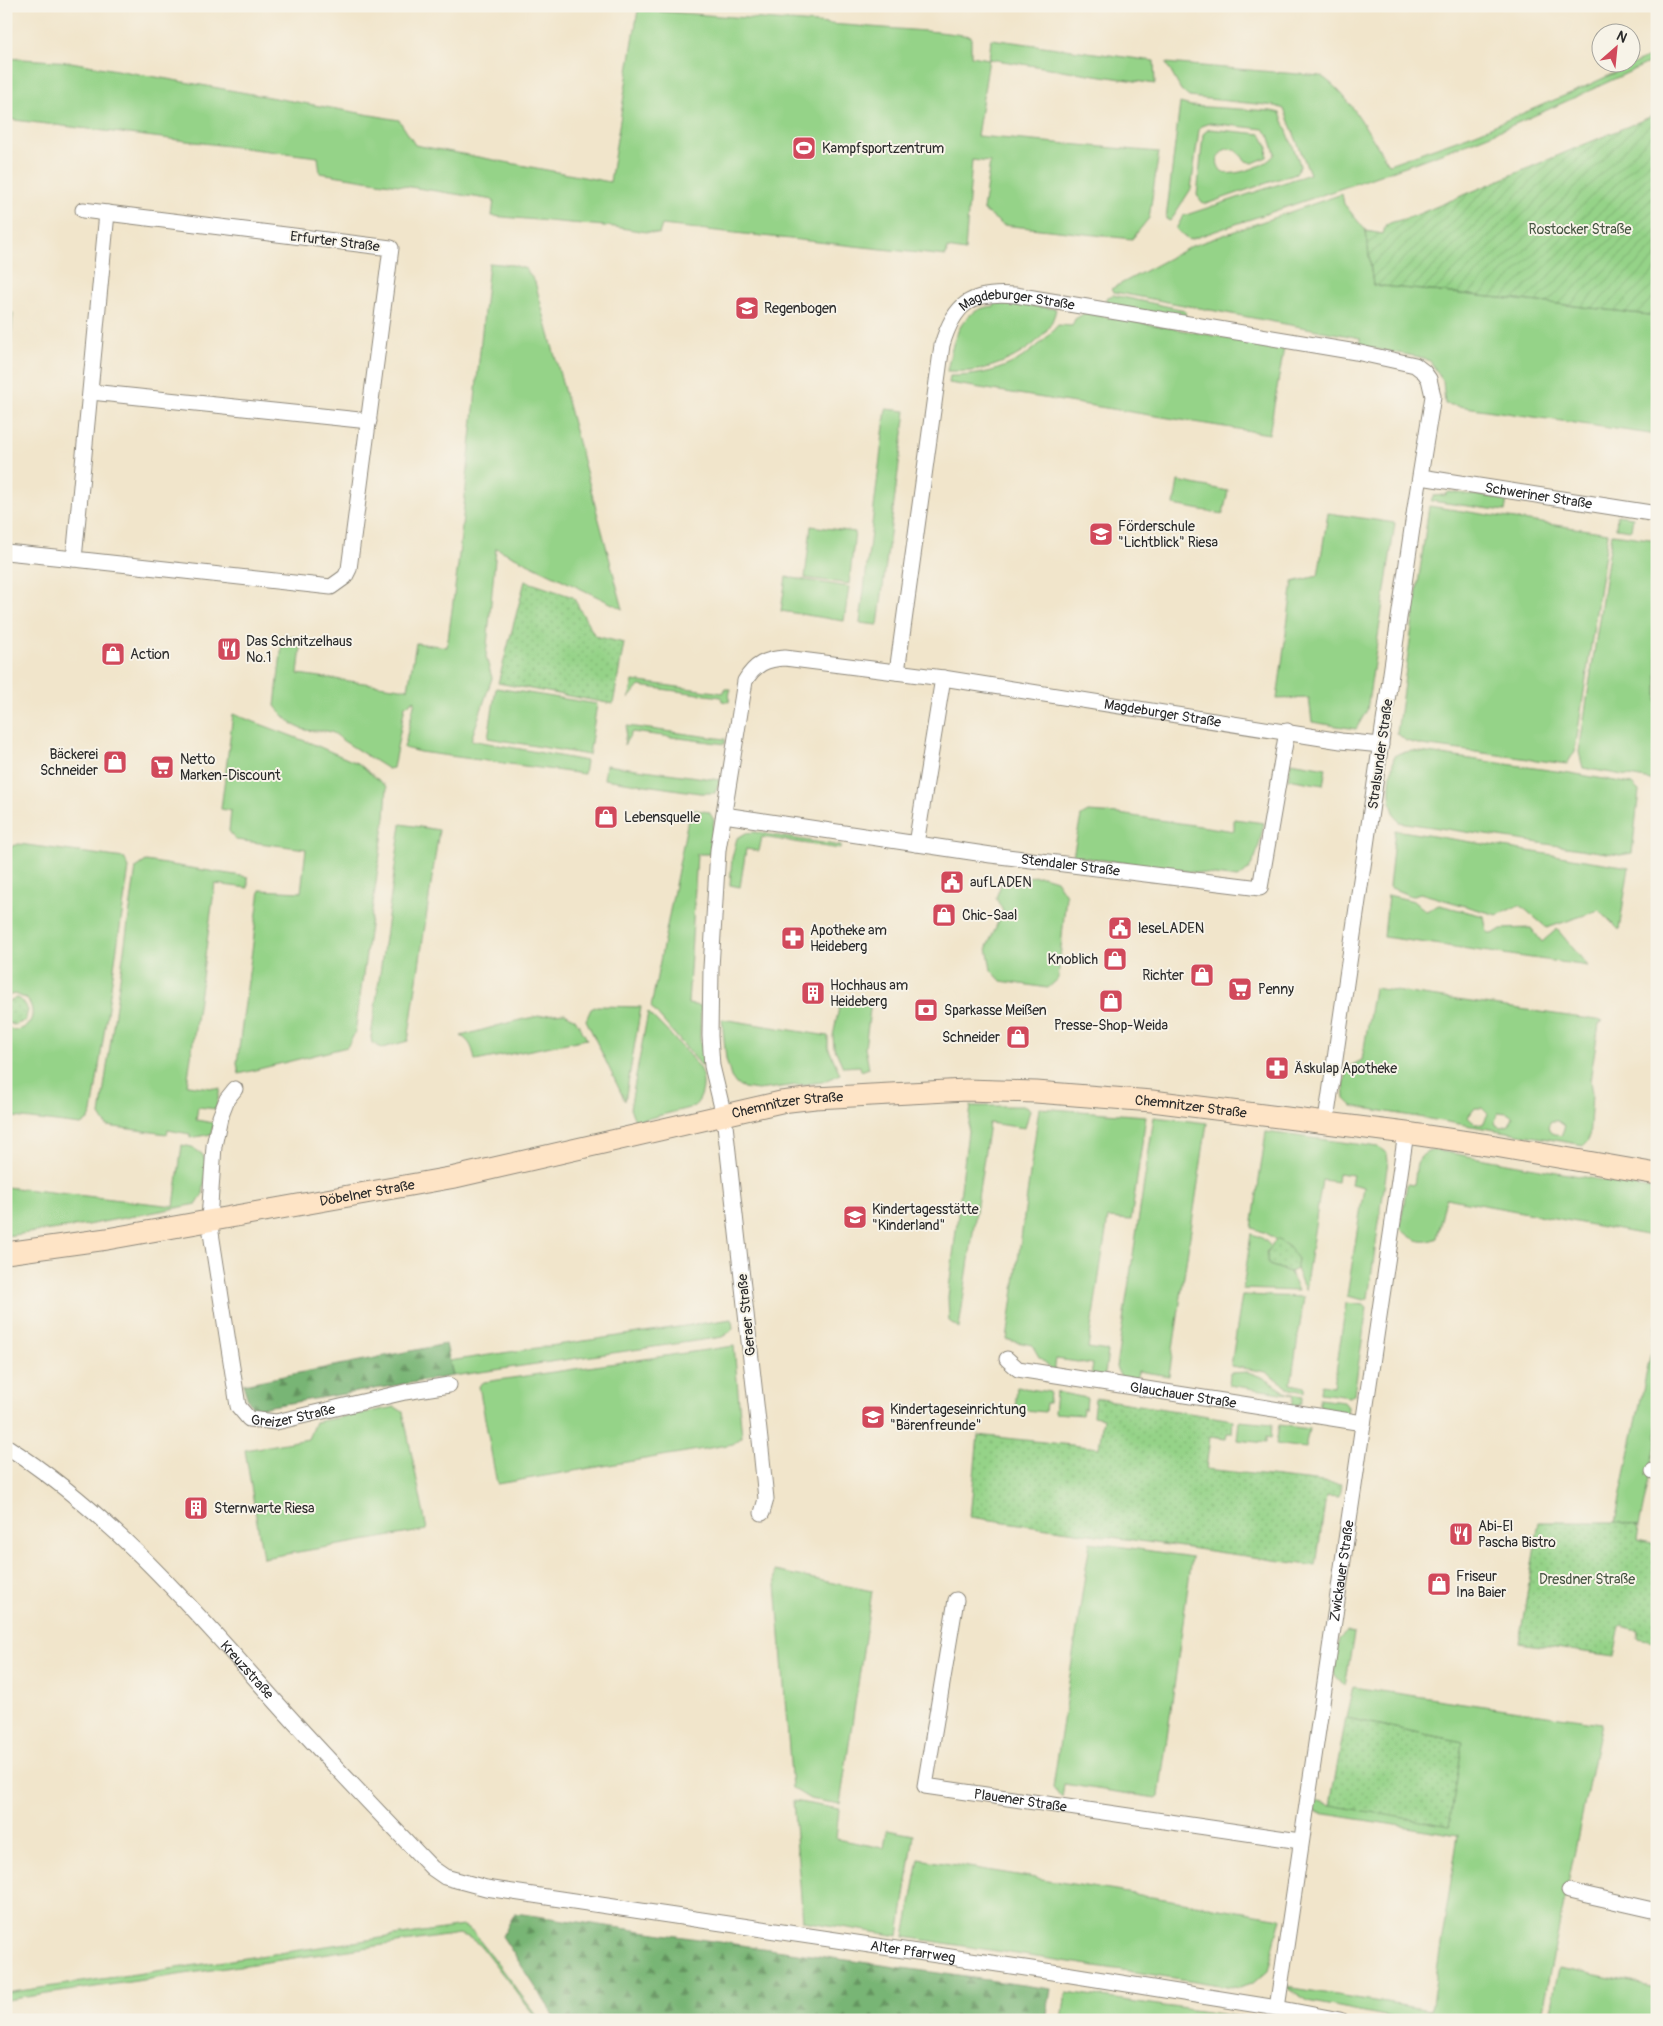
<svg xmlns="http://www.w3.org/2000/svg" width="1663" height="2026" viewBox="0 0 1663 2026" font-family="Pangolin,sans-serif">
<defs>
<pattern id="forest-firs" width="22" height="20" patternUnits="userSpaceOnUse" patternTransform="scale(1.25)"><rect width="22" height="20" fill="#78b574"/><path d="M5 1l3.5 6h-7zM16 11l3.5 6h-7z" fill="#63935f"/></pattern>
<pattern id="park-dots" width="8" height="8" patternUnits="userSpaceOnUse" patternTransform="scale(1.25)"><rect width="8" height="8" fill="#95d388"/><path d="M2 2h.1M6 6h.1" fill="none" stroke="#81b576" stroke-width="1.8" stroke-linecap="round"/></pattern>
<pattern id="garden-furrows" width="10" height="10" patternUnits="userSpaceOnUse" patternTransform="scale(1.25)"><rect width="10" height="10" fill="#95d388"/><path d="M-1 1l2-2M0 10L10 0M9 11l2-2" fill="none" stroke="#81b576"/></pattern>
</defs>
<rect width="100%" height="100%" fill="#f7f3e8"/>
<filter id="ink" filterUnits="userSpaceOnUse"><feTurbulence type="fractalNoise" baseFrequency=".02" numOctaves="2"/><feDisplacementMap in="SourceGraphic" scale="10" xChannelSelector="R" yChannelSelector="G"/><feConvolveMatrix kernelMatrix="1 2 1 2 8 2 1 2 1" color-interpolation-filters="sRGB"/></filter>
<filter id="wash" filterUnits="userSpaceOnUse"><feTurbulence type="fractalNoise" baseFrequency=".0096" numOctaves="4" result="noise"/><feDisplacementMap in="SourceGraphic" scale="20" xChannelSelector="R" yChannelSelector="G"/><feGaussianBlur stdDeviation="1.12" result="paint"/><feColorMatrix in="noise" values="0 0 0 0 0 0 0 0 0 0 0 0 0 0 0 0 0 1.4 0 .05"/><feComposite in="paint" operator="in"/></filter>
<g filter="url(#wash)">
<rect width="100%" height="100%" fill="#f1e5cb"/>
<g fill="#95d388" stroke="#607f5a" fill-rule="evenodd">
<polygon points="638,10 939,32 971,36 971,56 989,59 991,39 1154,61 1155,84 989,59 977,136 1159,152 1149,218 1132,239 1003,225 983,210 990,162 972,160 965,251 947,248 946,256 662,225 659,234 615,227 492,216 494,200 320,173 318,157 6,119 6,58 71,62 399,120 415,145 610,182"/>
<path d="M1657 53V59C1597 87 1537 116 1476 140 1382 176 1285 207 1189 240L1176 229 1183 216 1310 174 1284 109 1276 106 1189 97 1181 90 1166 63 1321 76C1352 96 1368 135 1389 164L1476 133 1578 90Z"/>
<path d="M1180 103 1191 106 1271 111 1280 113 1299 162 1300 166 1296 173 1206 204 1202 202 1197 195 1198 187 1203 134 1209 129 1261 134 1268 148 1267 157 1253 163 1246 161 1236 150 1226 149C1215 156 1215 166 1224 173 1235 176 1271 165 1275 153L1269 135 1263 129 1210 123 1201 126 1199 130 1191 189 1170 221 1166 219Z"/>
<polygon points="1342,194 1344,204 1366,231 1373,285 1559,304 1657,316 1657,435 1445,404 1443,381 1430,361 1419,357 1360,346 1360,338 1114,292 1111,289 1192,246"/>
<path d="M489 263 513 265 526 269 535 282 623 609 496 548 486 657 492 678 471 740 586 761 584 774 420 752 404 748 415 700 405 706 393 768 388 769 342 740C329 726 321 733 306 730 292 727 284 716 275 706L283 635 302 638 298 674 408 689 416 643 447 647 458 565Z"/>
<polygon points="1113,295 1185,310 1186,312 1185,318 1106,304 1106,298"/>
<path d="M996 301 1056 309C1050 342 1010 363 978 370 969 372 958 371 947 371 953 342 958 309 994 306Z"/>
<polygon points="6,312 13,313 6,407"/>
<path d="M1085 313 1284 348 1269 434 949 383 950 376C998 376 1027 361 1058 325L1072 326 1075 319Z"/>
<polygon points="886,409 906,411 878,625 860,623"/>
<polygon points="1178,481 1228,491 1223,514 1174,505"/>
<polygon points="1449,492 1507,499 1505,511 1431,501 1433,496 1445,495"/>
<polygon points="1429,506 1608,533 1575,751 1567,764 1422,745 1406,741 1397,733"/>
<polygon points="1328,513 1395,523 1367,710 1356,729 1312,722 1309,698 1277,699 1293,582 1318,576"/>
<polygon points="1617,515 1633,517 1631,530 1616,528"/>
<polygon points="811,526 855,532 849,584 805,578"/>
<polygon points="1612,534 1657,540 1657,781 1583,768 1579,752"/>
<polygon points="786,577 849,587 844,621 781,611"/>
<polygon points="633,681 723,693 725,689 730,689 729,702 722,701 721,697 639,686 629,698"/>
<polygon points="496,688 597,704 589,755 488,738"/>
<polygon points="233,714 313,744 359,764 387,787 385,818 355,1033 347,1047 239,1074 237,1063 260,890 301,892 306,849 236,840 229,831 231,811 221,809"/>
<polygon points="627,726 725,739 725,744 632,732 624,745"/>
<path d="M1413 751 1570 773 1632 784 1639 791 1632 853 1620 855 1399 822C1385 799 1390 781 1394 756L1400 753Z"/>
<polygon points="1291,762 1326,768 1323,785 1288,779"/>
<polygon points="606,765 720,780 715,793 700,793 604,779"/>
<polygon points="690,809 709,812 714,820 710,854 697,854 688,1004 701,1006 700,1037 704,1064 701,1065 651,1007"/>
<path d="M1088 812 1119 814 1234 831V819L1264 823C1259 843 1257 869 1237 878L1073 856 1081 816Z"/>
<polygon points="401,824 439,830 408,1041 382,1048 372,1043 371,1037"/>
<polygon points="1395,830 1629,867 1619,930 1599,910 1547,928 1520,905 1497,915 1420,893 1411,896 1389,887"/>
<polygon points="754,832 841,846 840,849 762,837 759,851 746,849 740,887 730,885 732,858 737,838 746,833"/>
<path d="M19 844 124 858 129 868 92 1113 88 1120 81 1125 6 1116V1028C27 1036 40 1016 27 999L15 994 6 996V869L9 852 12 846Z"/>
<polygon points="146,861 248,877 248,888 215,884 187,1085 220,1089 216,1109 198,1107 196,1120 214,1123 211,1134 190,1138 190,1134 168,1130 167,1134 107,1126 100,1115 136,868"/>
<polygon points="1043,876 1056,880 1066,895 1058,979 1048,988 1001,981 991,970 987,947 1003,911 996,898 1003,879 1018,877"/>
<polygon points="1388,895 1414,901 1426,911 1439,905 1484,916 1487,932 1493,934 1501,929 1531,928 1542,942 1557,929 1588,966 1384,937"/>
<path d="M1374 988 1603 1021 1599 1024 1590 1081 1592 1094 1589 1140 1584 1145 1352 1106 1345 1099 1344 1086 1348 1067 1362 1060ZM1475 1108H1482L1488 1114 1483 1124C1476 1125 1472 1122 1468 1117ZM1498 1112 1507 1113 1513 1117 1509 1125 1502 1127 1496 1125 1495 1121ZM1551 1121H1558L1565 1126 1561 1136 1550 1132 1548 1126Z"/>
<polygon points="841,998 871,1002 865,1048 869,1068 861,1071 860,1066 843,1067 834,1047 833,1036"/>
<polygon points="597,1006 641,1007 625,1101 586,1020 591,1009"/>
<path d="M648 1012C663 1028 687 1050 699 1068 706 1079 704 1099 693 1107L638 1121 635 1120 630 1109Z"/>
<path d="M565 1013 575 1019 587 1039 475 1061C473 1049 471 1042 461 1036 495 1027 529 1015 565 1013Z"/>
<polygon points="722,1019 828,1036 828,1047 840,1074 822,1082 758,1090 744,1088 736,1084 731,1077 726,1059"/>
<polygon points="971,1106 1027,1106 1030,1110 1025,1128 989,1123 959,1328 949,1321 948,1297"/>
<polygon points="1039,1108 1146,1116 1131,1220 1108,1218 1088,1348 1108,1351 1105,1374 1101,1378 1091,1377 1093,1364 1056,1359 1054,1371 1039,1357 1032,1345 1007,1340"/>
<polygon points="1154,1117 1207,1123 1169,1376 1138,1371 1136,1383 1122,1380 1116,1367"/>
<path d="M1266 1132 1379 1147 1387 1154 1388 1161 1368 1298 1364 1300 1347 1296 1364 1187 1351 1184 1353 1175 1338 1173 1337 1182 1322 1180 1305 1290 1296 1269 1298 1259C1284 1246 1271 1233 1252 1228Z"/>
<polygon points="182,1145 192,1147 202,1154 207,1162 203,1194 197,1204 87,1225 6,1236 6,1187 174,1206"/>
<path d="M1434 1150 1657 1190V1237L1446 1198 1437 1238C1422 1245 1412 1240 1400 1228L1407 1184 1414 1185C1417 1167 1414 1155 1434 1150Z"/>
<path d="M1251 1234C1260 1236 1265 1239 1271 1247L1266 1252 1269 1265 1290 1272 1298 1291 1243 1289Z"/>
<polygon points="1242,1295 1304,1297 1291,1384 1305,1387 1305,1392 1290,1389 1266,1372 1231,1366"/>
<polygon points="1346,1303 1364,1305 1367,1308 1354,1394 1350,1397 1320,1393 1321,1384 1334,1386"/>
<polygon points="732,1319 733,1329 723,1337 453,1376 449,1361"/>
<polygon points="1657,1323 1657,1439 1639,1527 1615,1522"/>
<polygon points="734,1346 742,1437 733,1444 497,1484 479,1386 484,1382"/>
<polygon points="1248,1372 1264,1378 1287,1393 1303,1396 1301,1403 1292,1407 1294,1395 1229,1385 1230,1373"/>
<polygon points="1017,1387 1050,1392 1049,1403 1046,1403 1045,1412 1015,1409"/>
<polygon points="1056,1392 1087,1398 1086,1409 1083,1409 1082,1415 1054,1413"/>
<polygon points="1319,1399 1344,1402 1348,1407 1347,1413 1324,1412 1319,1404"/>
<polygon points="395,1407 403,1412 427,1530 263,1558 245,1450 308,1439 315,1422"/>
<polygon points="1239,1421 1272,1424 1271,1438 1266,1437 1266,1443 1237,1440"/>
<polygon points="1279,1425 1309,1429 1305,1448 1276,1444"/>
<polygon points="1090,1542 1192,1557 1159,1796 1156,1798 1064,1784 1062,1798 1053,1787"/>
<polygon points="775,1571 872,1591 840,1804 810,1799 792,1788"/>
<polygon points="1347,1632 1354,1634 1345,1686 1334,1674 1339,1639"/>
<polygon points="1353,1687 1601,1723 1540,2020 1406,2020 1308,2001 1286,1987 1431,2010 1458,1835 1313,1812 1314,1801 1330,1805 1462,1742 1346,1718"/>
<polygon points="793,1801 839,1809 836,1839 884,1848 887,1830 914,1835 899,1936 803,1921"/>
<polygon points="919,1859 1281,1918 1268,1970 1252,1984 1240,1988 905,1937"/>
<polygon points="463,1926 474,1933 540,2020 538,2020 480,1945 468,1937 459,1934 6,2000 6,1993"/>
<polygon points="1559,1968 1657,1987 1657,2020 1548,2020"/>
<polygon points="1066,1992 1263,2020 1062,2020"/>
</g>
<g fill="url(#forest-firs)" stroke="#527050">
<polygon points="446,1344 453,1376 253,1409 248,1400 243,1384"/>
<polygon points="515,1913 1051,1989 1046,2020 557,2020 502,1936"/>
</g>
<g fill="url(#park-dots)" stroke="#607f5a">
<polygon points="525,581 573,597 595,636 624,643 613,704 498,683"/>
<polygon points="16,998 21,1000 28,1010 25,1021 14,1025 6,1022 6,1002"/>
<path d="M1277 1239 1289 1247 1298 1259 1296 1269 1290 1272 1269 1265C1263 1253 1270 1248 1277 1239Z"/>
<polygon points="1095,1398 1233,1420 1232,1433 1227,1433 1226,1439 1210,1437 1206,1469 1341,1484 1339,1497 1326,1496 1316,1566 970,1517 978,1435 1099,1448 1103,1418 1093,1416"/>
<polygon points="1539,1522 1615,1522 1639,1527 1637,1540 1657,1544 1657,1642 1638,1638 1639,1630 1620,1626 1614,1656 1519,1643"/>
<polygon points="1346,1718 1463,1742 1449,1826 1330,1805"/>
</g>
<polygon fill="url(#garden-furrows)" stroke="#607f5a" points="1657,114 1657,316 1559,304 1373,285 1366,231 1383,234 1386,224 1414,216"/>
</g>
<g filter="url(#ink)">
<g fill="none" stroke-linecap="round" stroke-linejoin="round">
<g stroke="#8e887b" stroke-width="17">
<g id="street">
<polyline points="83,210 107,213"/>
<polygon points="107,213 391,248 349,569 345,577 331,587 74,559"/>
<polyline points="91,392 369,421"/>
<path id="s1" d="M1421 477 1657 514"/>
<polyline points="6,552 74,559"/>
<path id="s2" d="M897 672 942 345C954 304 971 291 1015 295L1356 352 1415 365 1424 372 1429 379 1433 396 1416 501 1326 1121"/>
<path id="s3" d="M724 815 991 855 1260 888 1287 731"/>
<polyline points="916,844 943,678"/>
<path id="s4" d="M235 1089 227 1099 220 1117 214 1146 209 1220 238 1406 249 1419 276 1422 405 1392 449 1385"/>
<path id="s5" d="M1007 1359 1018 1369 1363 1423"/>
<path id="s6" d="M6 1446C112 1514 194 1610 277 1703 327 1759 379 1813 432 1868L445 1877 486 1888 1059 1973 1277 2008 1340 2020"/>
<polyline points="1653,1471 1657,1472"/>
<path id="s7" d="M762 1513 766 1499 761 1449 724 1116 712 1066 710 1036 711 968 718 850 745 681C755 664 766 659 785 658L943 678 1341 741 1381 745"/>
<path id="s8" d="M956 1600 925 1786 1300 1841"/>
<polyline points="1569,1891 1657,1911"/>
<path id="s9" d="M1277 2008 1406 1133"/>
</g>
</g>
<g stroke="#8e887b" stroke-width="23">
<g id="secondary">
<path id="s10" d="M6 1253 107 1239 455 1177 781 1102 815 1098 966 1090 1036 1092 1152 1101 1406 1133 1495 1146 1657 1174"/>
</g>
</g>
<use href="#street" stroke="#fff" stroke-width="15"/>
<use href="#secondary" stroke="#fee4c6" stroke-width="21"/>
</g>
</g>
<defs>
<g id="stadium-square" transform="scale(1.25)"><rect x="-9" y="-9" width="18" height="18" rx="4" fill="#d1495b" stroke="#f7f3e8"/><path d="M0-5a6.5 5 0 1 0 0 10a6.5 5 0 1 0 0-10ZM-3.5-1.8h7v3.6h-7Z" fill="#fff"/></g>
<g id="school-square" transform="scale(1.25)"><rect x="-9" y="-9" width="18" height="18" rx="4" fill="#d1495b" stroke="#f7f3e8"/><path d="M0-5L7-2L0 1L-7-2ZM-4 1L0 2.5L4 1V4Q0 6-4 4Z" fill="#fff"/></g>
<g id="restaurant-square" transform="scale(1.25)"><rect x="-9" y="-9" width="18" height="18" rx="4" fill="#d1495b" stroke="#f7f3e8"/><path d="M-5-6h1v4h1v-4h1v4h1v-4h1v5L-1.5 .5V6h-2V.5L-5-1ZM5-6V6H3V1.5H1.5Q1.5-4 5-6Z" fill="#fff"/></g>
<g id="shop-square" transform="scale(1.25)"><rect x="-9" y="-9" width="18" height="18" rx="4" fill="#d1495b" stroke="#f7f3e8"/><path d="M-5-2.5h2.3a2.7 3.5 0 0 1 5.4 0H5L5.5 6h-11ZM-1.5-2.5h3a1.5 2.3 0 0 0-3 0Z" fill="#fff"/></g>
<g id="supermarket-square" transform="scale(1.25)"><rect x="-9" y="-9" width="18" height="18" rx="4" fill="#d1495b" stroke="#f7f3e8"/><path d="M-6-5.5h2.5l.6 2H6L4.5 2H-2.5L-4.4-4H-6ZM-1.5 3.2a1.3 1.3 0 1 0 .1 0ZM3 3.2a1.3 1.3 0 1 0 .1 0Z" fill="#fff"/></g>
<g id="civic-square" transform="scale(1.25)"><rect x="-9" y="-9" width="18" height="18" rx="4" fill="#d1495b" stroke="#f7f3e8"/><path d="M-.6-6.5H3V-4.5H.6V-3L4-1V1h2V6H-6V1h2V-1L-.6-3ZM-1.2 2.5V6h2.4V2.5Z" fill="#fff"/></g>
<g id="pharmacy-square" transform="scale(1.25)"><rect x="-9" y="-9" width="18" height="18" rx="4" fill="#d1495b" stroke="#f7f3e8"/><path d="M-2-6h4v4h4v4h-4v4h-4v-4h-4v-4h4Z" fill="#fff"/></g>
<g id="building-square" transform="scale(1.25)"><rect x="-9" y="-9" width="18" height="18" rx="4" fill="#d1495b" stroke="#f7f3e8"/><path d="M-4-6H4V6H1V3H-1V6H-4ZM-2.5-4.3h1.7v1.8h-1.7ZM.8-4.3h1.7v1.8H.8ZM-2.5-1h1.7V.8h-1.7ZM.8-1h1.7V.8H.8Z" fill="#fff"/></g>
<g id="bank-square" transform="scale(1.25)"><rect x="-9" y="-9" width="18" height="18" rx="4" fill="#d1495b" stroke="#f7f3e8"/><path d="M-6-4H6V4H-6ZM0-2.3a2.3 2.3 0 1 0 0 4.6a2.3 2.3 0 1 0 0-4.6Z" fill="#fff"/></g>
</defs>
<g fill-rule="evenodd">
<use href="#stadium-square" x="804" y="148"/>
<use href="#school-square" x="747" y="308"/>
<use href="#school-square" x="1101" y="534"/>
<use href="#restaurant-square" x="229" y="649"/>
<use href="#shop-square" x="113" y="654"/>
<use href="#shop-square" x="115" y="762"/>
<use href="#supermarket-square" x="162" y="767"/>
<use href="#shop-square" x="606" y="817"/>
<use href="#civic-square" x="952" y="882"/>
<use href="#shop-square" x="944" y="915"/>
<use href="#civic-square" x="1120" y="928"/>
<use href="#pharmacy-square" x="793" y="938"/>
<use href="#shop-square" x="1115" y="959"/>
<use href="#shop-square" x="1202" y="975"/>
<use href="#supermarket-square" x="1240" y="989"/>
<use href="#building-square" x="813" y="993"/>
<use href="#shop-square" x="1111" y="1001"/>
<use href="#bank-square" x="926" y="1010"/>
<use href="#shop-square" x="1018" y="1037"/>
<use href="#pharmacy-square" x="1277" y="1068"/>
<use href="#school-square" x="855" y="1217"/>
<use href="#school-square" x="873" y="1417"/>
<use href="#building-square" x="196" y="1508"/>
<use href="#restaurant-square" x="1461" y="1534"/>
<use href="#shop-square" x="1439" y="1584"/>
</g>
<g text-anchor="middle" stroke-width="4" stroke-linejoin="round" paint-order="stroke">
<g font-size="14" fill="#2b2b2b" stroke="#f7f3e8" text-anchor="start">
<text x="822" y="153">Kampfsportzentrum</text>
<text x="764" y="313">Regenbogen</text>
<text x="1118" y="531">Förderschule<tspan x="1118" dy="16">"Lichtblick" Riesa</tspan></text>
<text x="246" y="646">Das Schnitzelhaus<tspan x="246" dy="16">No.1</tspan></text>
<text x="130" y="659">Action</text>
<text x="98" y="759" text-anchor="end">Bäckerei<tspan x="98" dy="16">Schneider</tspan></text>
<text x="180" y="764">Netto<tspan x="180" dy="16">Marken-Discount</tspan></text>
<text x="624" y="822">Lebensquelle</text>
<text x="970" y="887">aufLADEN</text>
<text x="962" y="920">Chic-Saal</text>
<text x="1138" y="933">leseLADEN</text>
<text x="810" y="935">Apotheke am<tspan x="810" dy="16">Heideberg</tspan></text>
<text x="1098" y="964" text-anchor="end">Knoblich</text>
<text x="1184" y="980" text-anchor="end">Richter</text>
<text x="830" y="990">Hochhaus am<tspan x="830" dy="16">Heideberg</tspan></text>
<text x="1258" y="994">Penny</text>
<text x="944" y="1015">Sparkasse Meißen</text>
<text x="1111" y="1030" text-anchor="middle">Presse-Shop-Weida</text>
<text x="1000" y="1042" text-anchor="end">Schneider</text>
<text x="1294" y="1073">Äskulap Apotheke</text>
<text x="872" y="1214">Kindertagesstätte<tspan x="872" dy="16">"Kinderland"</tspan></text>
<text x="890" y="1414">Kindertageseinrichtung<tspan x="890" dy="16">"Bärenfreunde"</tspan></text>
<text x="214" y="1513">Sternwarte Riesa</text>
<text x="1478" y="1531">Abi-El<tspan x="1478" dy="16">Pascha Bistro</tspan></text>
<text x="1456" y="1581">Friseur<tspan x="1456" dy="16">Ina Baier</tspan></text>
</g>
<g font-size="14" fill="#465542" stroke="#f7f3e8">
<text x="1580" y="234">Rostocker Straße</text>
<text x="1587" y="1584">Dresdner Straße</text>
</g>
<g font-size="14" fill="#2b2b2b" stroke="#f7f3e8">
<text transform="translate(335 241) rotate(7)" y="5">Erfurter Straße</text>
<text dy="5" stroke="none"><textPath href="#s2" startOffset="431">Magdeburger Straße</textPath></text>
<text dy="5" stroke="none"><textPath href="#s1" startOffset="119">Schweriner Straße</textPath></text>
<text dy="5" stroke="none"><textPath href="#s7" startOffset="1269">Magdeburger Straße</textPath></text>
<text transform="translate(1380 754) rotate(-82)" y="5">Stralsunder Straße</text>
<text dy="5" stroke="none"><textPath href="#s3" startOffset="350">Stendaler Straße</textPath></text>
<text dy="5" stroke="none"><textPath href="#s10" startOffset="796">Chemnitzer Straße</textPath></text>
<text dy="5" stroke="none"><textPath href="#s10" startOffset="1201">Chemnitzer Straße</textPath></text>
<text dy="5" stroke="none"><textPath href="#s10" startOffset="366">Döbelner Straße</textPath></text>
<text transform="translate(746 1315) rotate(-96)" y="5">Geraer Straße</text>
<text dy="5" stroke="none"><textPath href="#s5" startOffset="182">Glauchauer Straße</textPath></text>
<text dy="5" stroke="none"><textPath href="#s4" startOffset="386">Greizer Straße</textPath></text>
<text dy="5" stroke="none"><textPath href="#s9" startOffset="442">Zwickauer Straße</textPath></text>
<text dy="5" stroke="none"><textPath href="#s6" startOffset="330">Kreuzstraße</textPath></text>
<text dy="5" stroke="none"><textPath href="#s8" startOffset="285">Plauener Straße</textPath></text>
<text dy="5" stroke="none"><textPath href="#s6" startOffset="1091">Alter Pfarrweg</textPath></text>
</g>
</g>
<rect width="1663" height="2026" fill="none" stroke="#f7f3e8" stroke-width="25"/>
<g transform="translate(1616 48) rotate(27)"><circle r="24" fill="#f7f3e8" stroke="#a5a39c"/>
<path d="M0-4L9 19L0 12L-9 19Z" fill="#d1495b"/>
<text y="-8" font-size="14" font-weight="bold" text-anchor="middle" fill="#2b2b2b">N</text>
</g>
</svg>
